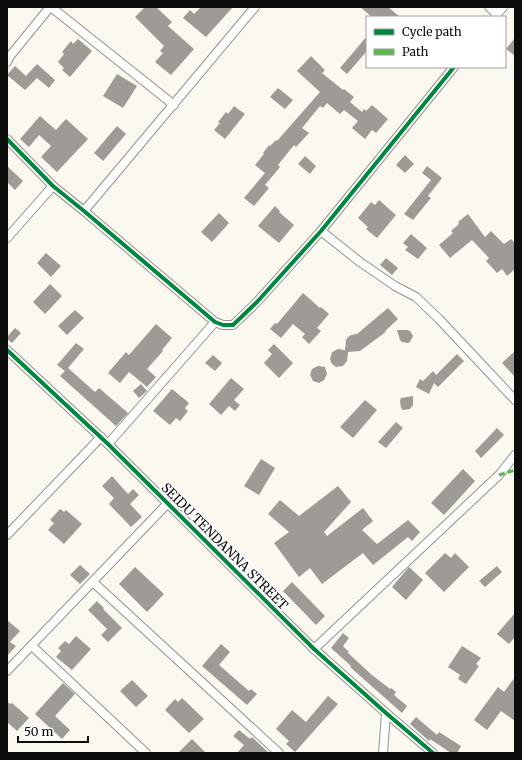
<svg xmlns="http://www.w3.org/2000/svg" width="522" height="760" viewBox="0 0 522 760" font-family="Merriweather,serif">
<rect width="100%" height="100%" fill="#fbf8f0"/>
<g fill="#9e9a96">
<polygon points="145,7 156,7 172,22 168,26 194,49 171,75 155,62 163,53 160,51 164,46 135,17"/>
<polygon points="201,7 233,7 206,37 183,18 190,10 194,14"/>
<polygon points="360,7 388,7 400,17 372,17"/>
<polygon points="367,36 367,51 347,74 340,68"/>
<polygon points="515,38 515,56 506,49"/>
<polygon points="78,39 92,51 70,77 62,70 64,68 58,62 64,54 62,52 71,41 73,44"/>
<polygon points="311,56 325,70 322,73 343,90 344,89 354,97 350,102 362,112 364,109 366,111 372,105 388,119 376,133 372,130 365,139 352,128 358,121 344,110 340,114 327,103 323,108 320,106 302,128 309,133 296,147 294,145 278,165 280,167 265,185 269,188 254,206 244,198 265,173 255,165 264,154 263,153 269,145 270,146 276,140 277,141 320,92 297,71"/>
<polygon points="37,64 55,80 49,88 37,78 25,90 7,75 15,66 26,76"/>
<polygon points="117,74 137,86 123,108 103,96"/>
<polygon points="278,88 293,100 285,109 270,97"/>
<polygon points="234,106 245,114 225,139 214,130 220,123 218,122 226,112 228,114"/>
<polygon points="40,116 56,130 66,119 88,139 57,172 41,157 51,146 39,135 29,147 20,139"/>
<polygon points="117,126 126,134 103,161 94,153"/>
<polygon points="405,155 414,164 405,173 396,165"/>
<polygon points="305,156 316,166 310,174 298,164"/>
<polygon points="7,166 23,181 15,190 7,182"/>
<polygon points="427,166 442,178 428,196 431,198 413,220 404,214 431,180 422,173"/>
<polygon points="379,200 396,215 377,238 366,229 368,227 358,218 371,202 375,205"/>
<polygon points="275,206 280,211 279,212 294,225 279,243 258,226"/>
<polygon points="219,213 229,223 212,242 201,232"/>
<polygon points="468,214 485,237 491,231 504,244 511,239 515,243 515,269 507,276 502,269 497,273 486,261 489,258 472,240 450,258 439,245 453,233 451,231 459,224 458,222"/>
<polygon points="411,234 427,248 418,259 405,250 408,247 403,243"/>
<polygon points="46,253 61,266 51,277 37,263"/>
<polygon points="386,258 398,268 392,275 380,265"/>
<polygon points="50,284 62,296 45,314 33,302"/>
<polygon points="303,293 320,308 321,307 329,314 317,328 321,331 309,344 302,337 305,334 293,324 281,338 270,329 275,323 277,324"/>
<polygon points="388,308 398,319 384,332 387,331 360,351 348,352 347,361 343,366 336,367 332,364 330,359 332,352 338,349 345,350 346,340 348,337 351,335 357,334"/>
<polygon points="75,310 84,318 67,335 58,326"/>
<polygon points="156,324 172,338 162,350 163,351 147,369 156,377 147,387 129,372 120,383 108,373 126,352 129,355"/>
<polygon points="15,328 21,333 12,343 7,339 7,337"/>
<polygon points="397,330 407,330 410,331 413,336 410,342 408,343 402,342 400,340"/>
<polygon points="76,343 84,349 68,368 95,392 99,388 128,413 116,426 60,376 65,371 57,365"/>
<polygon points="274,344 293,363 279,378 264,363 272,354 268,350"/>
<polygon points="515,351 515,377 502,363"/>
<polygon points="457,354 464,361 438,387 434,383 429,394 416,387 420,379 423,381 433,371 436,375"/>
<polygon points="213,355 222,363 215,371 205,363"/>
<polygon points="318,366 325,367 327,374 324,380 319,383 313,381 310,375 312,369"/>
<polygon points="231,378 244,389 234,400 240,405 235,411 229,406 221,415 209,404"/>
<polygon points="141,384 147,391 139,398 133,391"/>
<polygon points="172,389 189,403 185,408 188,411 180,421 176,418 170,425 153,411"/>
<polygon points="413,396 413,405 410,409 403,410 401,408 400,401 401,398"/>
<polygon points="365,400 377,410 353,438 340,427"/>
<polygon points="396,422 403,428 386,448 378,442"/>
<polygon points="497,428 504,435 481,458 475,451"/>
<polygon points="261,459 275,468 259,495 244,486"/>
<polygon points="463,469 475,481 444,515 431,503"/>
<polygon points="112,476 128,494 133,489 139,495 130,504 142,517 131,527 109,504 114,498 102,486"/>
<polygon points="338,486 351,502 324,532 327,536 363,508 373,521 362,530 377,544 408,520 420,532 412,541 408,537 373,565 363,553 322,584 310,568 299,577 274,543 289,532 268,514 280,500 299,516"/>
<polygon points="60,509 64,512 66,510 82,524 64,544 48,530 54,523 50,520"/>
<polygon points="445,553 451,558 455,553 469,567 444,592 425,573"/>
<polygon points="80,565 90,574 80,584 70,575"/>
<polygon points="497,566 502,572 485,587 479,581"/>
<polygon points="135,567 164,594 147,612 119,584"/>
<polygon points="409,567 423,580 406,600 392,587"/>
<polygon points="292,582 325,616 316,625 283,591"/>
<polygon points="97,601 104,608 103,609 122,628 108,642 101,635 107,629 88,610"/>
<polygon points="515,613 515,637 509,644 497,634"/>
<polygon points="7,620 20,631 10,642 16,646 7,656"/>
<polygon points="343,633 349,638 343,646 349,652 348,653 372,675 390,689 391,688 396,692 394,695 407,706 402,713 350,667 351,666 331,648"/>
<polygon points="76,636 91,649 72,670 56,657 61,651 58,648 65,641 69,644"/>
<polygon points="221,644 230,652 219,665 249,691 251,689 257,694 247,705 202,666"/>
<polygon points="462,646 481,658 476,664 479,666 466,684 458,679 460,675 448,667"/>
<polygon points="515,677 515,721 501,711 487,730 474,720 498,687 504,692"/>
<polygon points="132,680 148,696 136,707 120,691"/>
<polygon points="63,683 75,694 55,716 70,730 62,739 35,714"/>
<polygon points="328,696 338,704 295,752 286,744 289,741 276,729 292,710 306,722"/>
<polygon points="182,698 204,719 189,733 165,710 175,699 178,702"/>
<polygon points="7,701 10,704 12,703 29,718 17,731 7,722"/>
<polygon points="416,717 437,735 439,732 461,746 457,753 451,753 430,739 429,741 410,724"/>
<polygon points="239,730 250,739 252,737 269,753 237,753 244,745 233,736"/>
<polygon points="192,739 206,753 178,753"/>
</g>
<g fill="none" stroke-linecap="round" stroke-linejoin="round">
<g stroke="#94938f" stroke-width="10">
<g id="minor">
<polyline points="51,7 174,105"/>
<polyline points="489,7 497,14"/>
<polyline points="495,17 503,7"/>
<polyline points="7,62 10,56 50,7"/>
<polyline points="7,139 53,186 84,211 215,322 223,325 233,325 257,302 321,231 454,67"/>
<polyline points="84,211 255,7"/>
<polyline points="321,231 360,262 395,286 416,297 439,319 515,400"/>
<polyline points="7,238 53,186"/>
<polyline points="7,350 108,444 314,649 386,713 433,753"/>
<polyline points="108,444 215,322"/>
<polyline points="7,535 101,437"/>
<polyline points="93,582 279,753"/>
<polyline points="32,646 146,753"/>
<polyline points="314,649 499,475 515,455"/>
<polyline points="7,671 168,503"/>
<polyline points="383,753 386,713"/>
</g>
</g>
<use href="#minor" stroke="#fefefd" stroke-width="8"/>
<polyline stroke="#58b947" stroke-width="3" stroke-dasharray="6 3" stroke-linecap="butt" points="499,475 515,470"/>
<g stroke="#fff" stroke-width="6">
<g id="cycleway">
<polyline points="7,139 53,186 84,211 215,322 223,325 233,325 257,302 321,231 454,67"/>
<polyline points="7,350 108,444 314,649 386,713 433,753"/>
</g>
</g>
<use href="#cycleway" stroke="#00873e" stroke-width="4"/>
</g>
<g text-anchor="middle" stroke-width="4" stroke-linejoin="round" paint-order="stroke">
<g font-size="13" fill="#0d0d0d" stroke="#fff">
<text transform="translate(225 546) rotate(45)" y="5">SEIDU TENDANNA STREET</text>
</g>
</g>
<rect width="522" height="760" fill="none" stroke="#0d0d0d" stroke-width="16"/>
<rect x="366" y="16" width="140" height="52" fill="#ffffff" stroke="#9e9e9e"/>
<rect x="374" y="29" width="20" height="6" fill="#00873e" stroke="#9e9e9e"/>
<text x="402" y="36" font-size="12" fill="#0d0d0d">Cycle path</text>
<rect x="374" y="49" width="20" height="6" fill="#58b947" stroke="#9e9e9e"/>
<text x="402" y="56" font-size="12" fill="#0d0d0d">Path</text>
<path d="M18 736v6h70v-6" fill="none" stroke="#0d0d0d" stroke-width="2"/>
<text x="24" y="736" font-size="12" fill="#0d0d0d" stroke="#ffffff" stroke-width="3" paint-order="stroke">50 m</text>
</svg>
